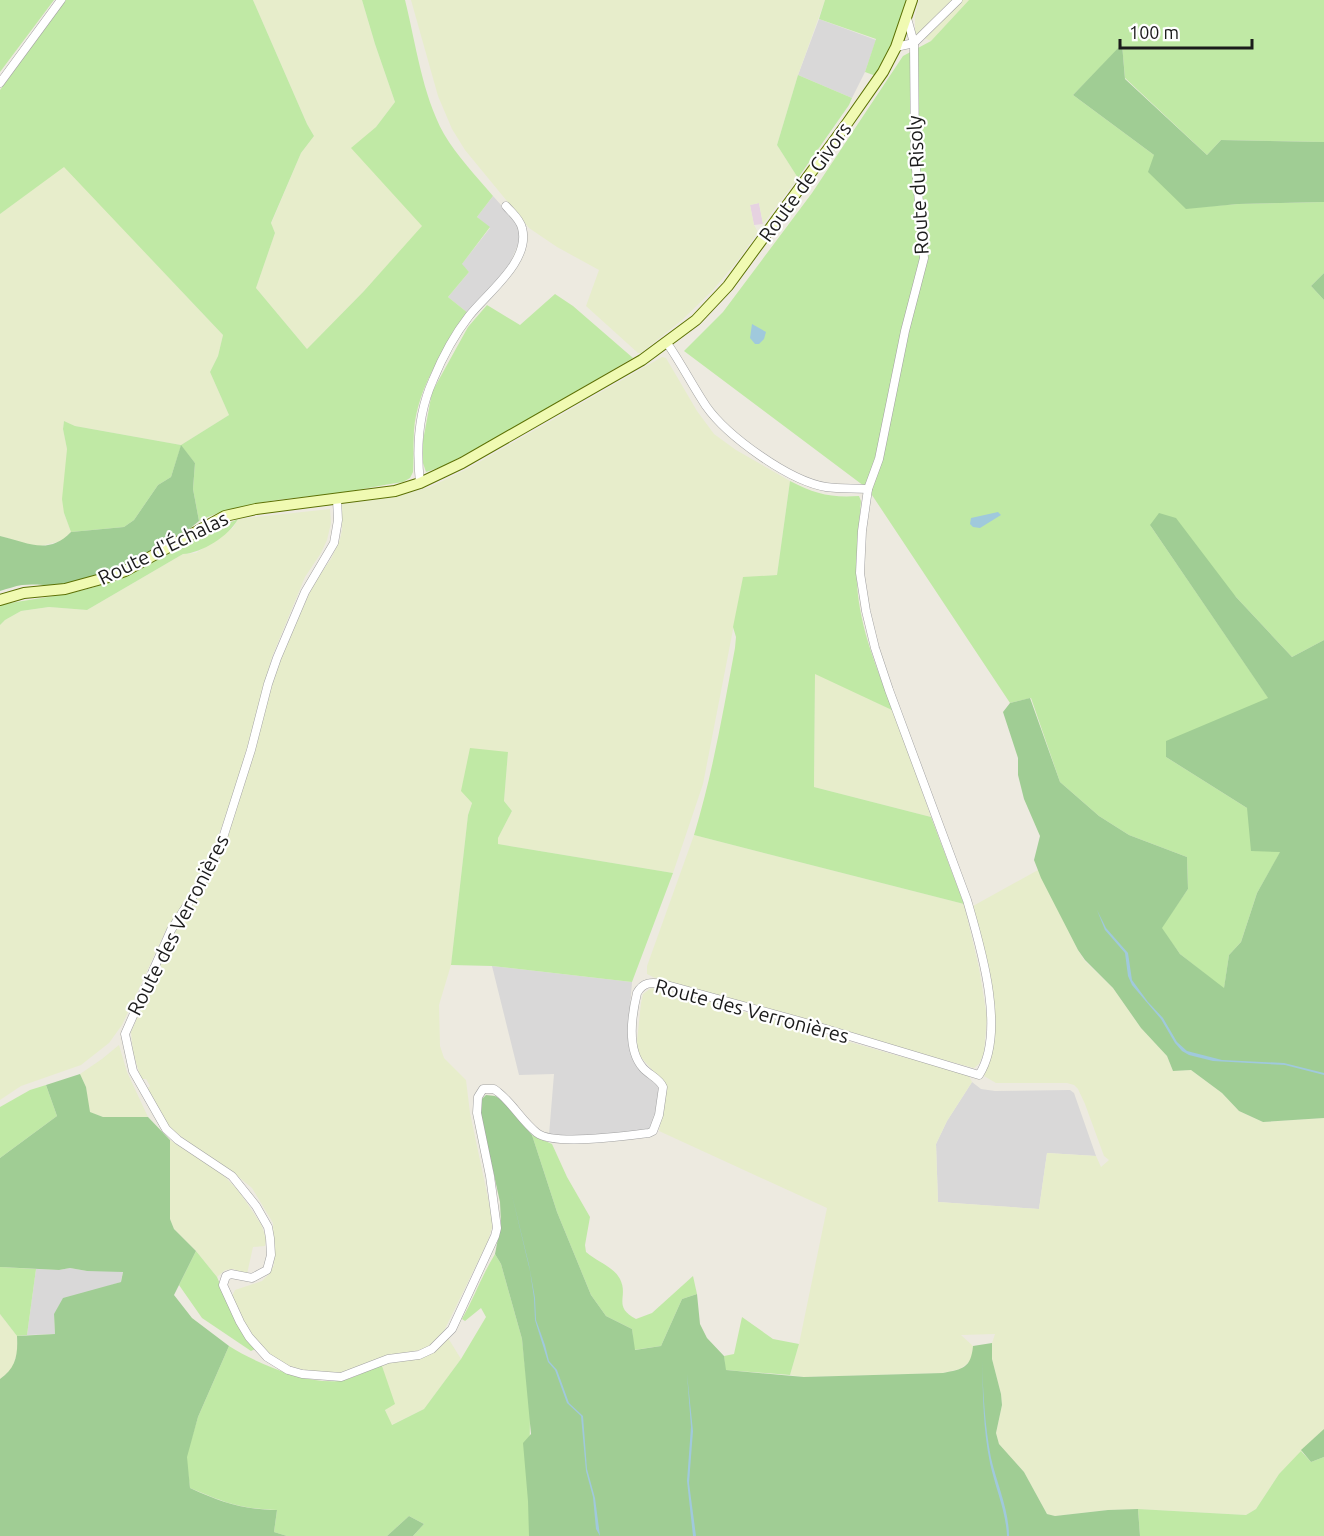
<svg xmlns="http://www.w3.org/2000/svg" width="1324" height="1536" viewBox="0 0 1324 1536" font-family="Ubuntu,sans-serif">
<rect width="100%" height="100%" fill="#edeae0"/>
<g fill="#d9d8d8">
<polygon points="819,19 876,40 865,72 852,98 798,75"/>
<polygon points="493,196 518,224 521,232 519,242 506,272 468,313 448,297 469,272 461,265 490,228 477,217"/>
<polygon points="492,966 632,982 628,1034 630,1051 642,1072 657,1081 662,1090 652,1129 646,1132 558,1137 549,1135 554,1074 519,1075"/>
<polygon points="972,1082 981,1089 995,1091 1070,1090 1074,1093 1096,1156 1047,1153 1039,1209 938,1202 936,1144 947,1121"/>
<polygon points="70,1268 87,1271 123,1271 121,1282 96,1290 54,1314 55,1334 27,1335 36,1269 59,1270"/>
</g>
<polygon fill="#e6d2e1" points="759,203 763,224 754,225 750,205"/>
<g fill="#e7edcb">
<polygon points="253,0 362,0 375,44 395,102 376,127 352,148 423,226 364,291 307,349 256,288 275,233 271,224 301,153 314,136 307,124"/>
<polygon points="411,0 825,0 798,75 777,145 798,178 763,224 759,203 750,205 754,225 758,232 739,259 713,290 682,320 641,353 638,353 586,306 599,270 557,247 529,228 465,150 452,129 438,96"/>
<polygon points="919,0 969,0 931,41 915,34 915,17"/>
<polygon points="64,166 223,335 218,356 210,372 229,415 181,445 75,426 64,421 63,429 67,449 64,513 71,532 62,541 36,547 0,536 0,214"/>
<polygon points="662,357 666,358 697,411 714,434 736,450 790,481 777,575 743,578 703,784 673,873 498,844 498,838 512,811 504,801 508,752 472,802 468,815 451,965 439,1005 440,1046 444,1058 466,1080 470,1113 492,1217 492,1228 488,1241 442,1335 426,1349 390,1355 343,1374 329,1374 300,1369 283,1364 269,1353 248,1330 232,1296 235,1290 262,1281 269,1274 274,1265 273,1223 252,1188 229,1169 198,1150 168,1126 147,1089 150,1086 146,1079 141,1079 133,1052 131,1032 178,926 207,881 222,850 241,794 278,663 315,581 331,559 340,539 342,530 342,504 397,496 430,487 467,469"/>
<polygon points="330,509 331,523 327,540 321,553 305,577 272,657 237,784 214,848 202,876 166,930 122,1025 109,1043 81,1065 21,1086 0,1100 0,625 5,620 21,611 49,607 87,610 183,554 196,553 233,528 238,519"/>
<polygon points="815,673 894,711 931,817 814,787"/>
<polygon points="694,835 964,904 979,968 987,1017 984,1053 979,1064 974,1068 883,1044 653,977 647,974 647,966"/>
<polygon points="1038,870 1078,950 1085,961 1113,988 1141,1028 1167,1056 1173,1071 1191,1070 1222,1093 1239,1111 1263,1122 1324,1118 1324,1429 1279,1474 1256,1509 1246,1515 1138,1509 1108,1510 1055,1516 1047,1514 1024,1472 999,1444 996,1433 1002,1405 1001,1394 992,1359 992,1343 995,1334 961,1335 973,1346 972,1358 968,1363 960,1369 943,1373 804,1377 790,1375 799,1344 827,1208 659,1131 666,1095 664,1083 638,1054 637,1041 641,1003 643,994 651,988 689,996 902,1057 931,1063 969,1076 972,1082 947,1121 936,1144 938,1202 1039,1209 1047,1153 1096,1156 1101,1167 1109,1160 1104,1156 1085,1104 1078,1089 1074,1085 1067,1083 996,1083 984,1076 993,1047 995,1021 992,988 973,906"/>
<polygon points="119,1045 127,1072 148,1117 103,1117 89,1112 86,1087 80,1074 102,1059"/>
<polygon points="170,1140 221,1173 238,1190 261,1224 266,1238 265,1246 253,1247 247,1274 233,1269 225,1270 217,1277 196,1251 174,1229 170,1219"/>
<polygon points="0,1314 17,1336 18,1351 12,1369 0,1379"/>
<polygon points="448,1338 461,1359 424,1409 391,1425 385,1409 384,1372 381,1363 428,1356"/>
</g>
<g fill="#c0e9a5">
<polygon points="0,0 54,0 0,72"/>
<path d="M66 0H253L307 124 314 136 301 153 271 223 275 233 256 288 307 349 364 291 422 226 351 148 376 127 395 102 375 44 362 0H405C416 44 422 94 444 134 457 156 476 176 493 196L477 217 490 227 462 264 469 272 448 297 468 313C444 349 418 386 414 430 413 444 414 458 413 472L410 478 403 482C382 485 360 490 339 493 291 499 244 500 199 521L193 489 195 463 181 446 171 477 158 485 134 520 124 527 71 532 64 513 62 499 67 449 63 429 64 421 75 426 181 445 229 415 210 372 218 356 223 335 64 167 0 214V90Z"/>
<polygon points="825,0 906,0 893,45 876,76 865,72 876,39 819,19"/>
<polygon points="969,0 1324,0 1324,142 1221,140 1207,155 1125,78 1122,45 1073,95 1154,155 1186,208 1238,204 1324,202 1324,273 1311,286 1324,300 1324,640 1292,657 1236,597 1150,525 1269,699 1166,757 1247,808 1281,851 1257,893 1241,942 1229,955 1224,989 1180,954 1161,928 1188,889 1187,857 1129,835 1099,816 1060,782 1031,698 1010,703 868,489 684,351 723,312 812,193 903,56 931,41"/>
<polygon points="798,75 852,98 849,105 798,178 777,145"/>
<polygon points="555,294 573,306 633,358 499,436 444,466 426,472 423,463 422,446 432,392 468,327 487,305 520,325"/>
<path d="M790 481C815 494 831 498 859 496L861 501C859 529 855 557 857 584 860 629 877 670 894 711L815 674 814 787 931 817 964 904 694 835C713 772 723 712 735 648L736 637 733 627 743 577 777 575Z"/>
<path d="M238 519C229 536 202 553 183 554L87 610 49 607 21 611 5 620 0 625V606L5 604C43 597 82 594 118 579 159 562 196 536 238 519Z"/>
<polygon points="470,748 508,752 504,801 512,811 498,838 498,844 673,873 632,982 492,966 451,965 468,815 472,803 461,791"/>
<polygon points="46,1085 57,1116 0,1158 0,1107 30,1090"/>
<path d="M532 1135 552 1144 567 1177 590 1217 585 1245 586 1252C597 1262 613 1266 620 1279 629 1297 612 1306 636 1319L652 1313 693 1276 697 1294 682 1299 661 1346 634 1350 632 1329 606 1316 591 1295 557 1212Z"/>
<polygon points="196,1251 217,1277 231,1310 255,1349 251,1351 202,1318 179,1285"/>
<path d="M495 1254 501 1264 522 1339 530 1411 529 1536H413L424 1524 409 1516 387 1536H287L274 1532 277 1510C239 1509 224 1502 190 1488L186 1457 198 1417 229 1346C258 1364 305 1384 339 1381 354 1379 368 1370 381 1363L395 1404 385 1410 392 1425 424 1409 461 1359 486 1317 481 1308 465 1321 462 1319C474 1298 482 1275 495 1254Z"/>
<polygon points="0,1267 36,1269 27,1335 17,1336 0,1314"/>
<polygon points="742,1317 773,1339 799,1344 790,1375 725,1370 724,1356 734,1354"/>
<polygon points="1301,1451 1311,1462 1324,1457 1324,1536 1140,1536 1138,1509 1246,1515 1256,1509 1279,1474"/>
</g>
<g fill="#a0cd94">
<polygon points="1122,44 1125,79 1207,155 1221,140 1324,142 1324,202 1238,204 1186,209 1148,172 1154,155 1073,95"/>
<polygon points="1324,273 1324,300 1311,286"/>
<path d="M181 445 195 463 193 489 199 521C162 552 115 573 68 584 53 587 37 583 22 585 15 586 7 589 0 591V536C27 542 48 556 71 532L124 527 134 520 158 485 171 477Z"/>
<polygon points="1159,513 1176,518 1236,597 1292,657 1324,640 1324,1118 1263,1122 1239,1111 1222,1093 1191,1070 1173,1071 1167,1056 1141,1028 1113,988 1085,960 1078,950 1041,878 1034,860 1040,836 1024,799 1018,775 1018,758 1003,712 1010,703 1030,698 1060,782 1099,816 1129,835 1187,857 1188,889 1162,928 1180,954 1224,988 1229,955 1241,942 1257,893 1280,852 1251,851 1247,808 1166,757 1166,741 1268,698 1150,525"/>
<path d="M80 1074 86 1087 90 1112 103 1117H148L170 1140V1219L174 1229 196 1251 174 1295 192 1318 229 1346 198 1417 187 1457 190 1488C223 1503 241 1509 277 1510L274 1532 287 1536H0V1379C16 1368 18 1355 17 1336L55 1334 54 1314 63 1298 121 1282 123 1272 87 1271 70 1268 59 1270 0 1267V1158L57 1116 46 1085Z"/>
<path d="M486 1095 495 1096 502 1100 532 1135 557 1212 591 1295 606 1316 632 1329 635 1350 661 1346 682 1299 697 1294 700 1324 707 1338 724 1356 726 1370 804 1377 943 1373C963 1369 971 1368 973 1346L992 1343V1359L1001 1394 1002 1405 996 1433 999 1444 1024 1472 1047 1514 1055 1516 1108 1510 1138 1509 1140 1536H529L528 1501 523 1443 531 1434 522 1339 501 1264 495 1254 501 1223 500 1202 480 1112 482 1099Z"/>
<polygon points="1324,1429 1324,1457 1311,1462 1301,1450"/>
<polygon points="409,1516 424,1524 413,1536 387,1536"/>
</g>
<g fill="#a0c9dc">
<polygon points="752,324 766,332 764,339 759,344 755,344 750,338"/>
<polygon points="998,512 1001,515 980,528 973,527 970,524 971,518"/>
<polygon points="1097,910 1106,928 1128,953 1132,980 1148,1002 1163,1018 1177,1042 1187,1051 1222,1060 1284,1063 1324,1073 1324,1075 1285,1065 1213,1061 1189,1055 1182,1051 1175,1043 1161,1019 1132,985 1128,976 1125,953 1105,930"/>
<polygon points="511,1191 529,1265 535,1298 536,1320 545,1345 549,1361 557,1370 569,1403 583,1416 587,1469 595,1498 600,1536 596,1529 593,1497 586,1471 581,1416 567,1403 555,1370 548,1362 535,1320 534,1298 530,1271"/>
<path d="M982 1360C983 1393 985 1426 991 1458 997 1484 1009 1510 1009 1536H1007C1006 1511 995 1487 990 1463 983 1429 983 1395 982 1360Z"/>
<polygon points="687,1374 693,1431 689,1483 696,1536 693,1536 687,1481 691,1427"/>
</g>
<g fill="none" stroke-linecap="round" stroke-linejoin="round">
<g stroke="#a2a2a2" stroke-width="9">
<g id="street">
<polyline points="896,47 914,43 958,0"/>
<polyline points="0,83 61,0"/>
<path d="M667 343C681 363 692 385 706 406 727 436 789 481 826 487 840 489 854 488 868 489"/>
<path d="M420 483C416 447 418 413 433 380 442 358 455 334 469 316 487 293 531 261 522 228 520 219 512 213 506 206"/>
<path d="M337 499 338 520 334 543 305 592 277 658 268 684 251 750 222 841 206 876 171 930 125 1034 133 1071 166 1129 178 1140 232 1176 256 1206 268 1227 270 1238 271 1255 267 1270 252 1278 231 1274 226 1276 223 1285 240 1322 249 1337 267 1357 288 1370 302 1374 341 1377 388 1359 419 1355 432 1349 452 1329 495 1236 497 1228 490 1176 477 1113 478 1097 483 1089H494L498 1092C513 1104 522 1121 537 1133 554 1146 626 1136 649 1133L653 1131 659 1115 663 1087C659 1078 649 1075 643 1068 626 1049 632 1014 637 993 643 982 651 982 663 984L806 1023 979 1075C1007 1032 980 945 967 900L889 690 875 648 866 611 860 573 862 531 868 489 879 459 905 331 924 258 915 158 914 43 907 18"/>
</g>
</g>
<g stroke="#5c7104" stroke-width="12">
<polyline id="secondary" points="0,600 24,593 65,589 105,578 125,571 225,516 256,509 395,491 420,483 462,463 642,360 696,320 728,286 848,122 883,72 896,47 912,0"/>
</g>
<use href="#street" stroke="#fff" stroke-width="8"/>
<use href="#secondary" stroke="#f0fab2" stroke-width="10"/>
</g>
<g text-anchor="middle" stroke-width="4.5" stroke-linejoin="round" paint-order="stroke">
<g font-size="20" fill="#1b1b1b" stroke="#fff">
<text transform="translate(805 182) rotate(-54)" y="7">Route de Givors</text>
<text transform="translate(918 185) rotate(-93)" y="7">Route du Risoly</text>
<text transform="translate(163 548) rotate(-26)" y="7">Route d'Échalas</text>
<text transform="translate(178 925) rotate(-63)" y="7">Route des Verronières</text>
<text transform="translate(752 1011) rotate(15)" y="7">Route des Verronières</text>
</g>
</g>
<path d="M1120 39v9h132v-9" fill="none" stroke="#1b1b1b" stroke-width="3"/>
<text x="1129" y="39" font-size="18" fill="#1b1b1b" stroke="#ffffff" stroke-width="4.5" paint-order="stroke">100 m</text>
</svg>
